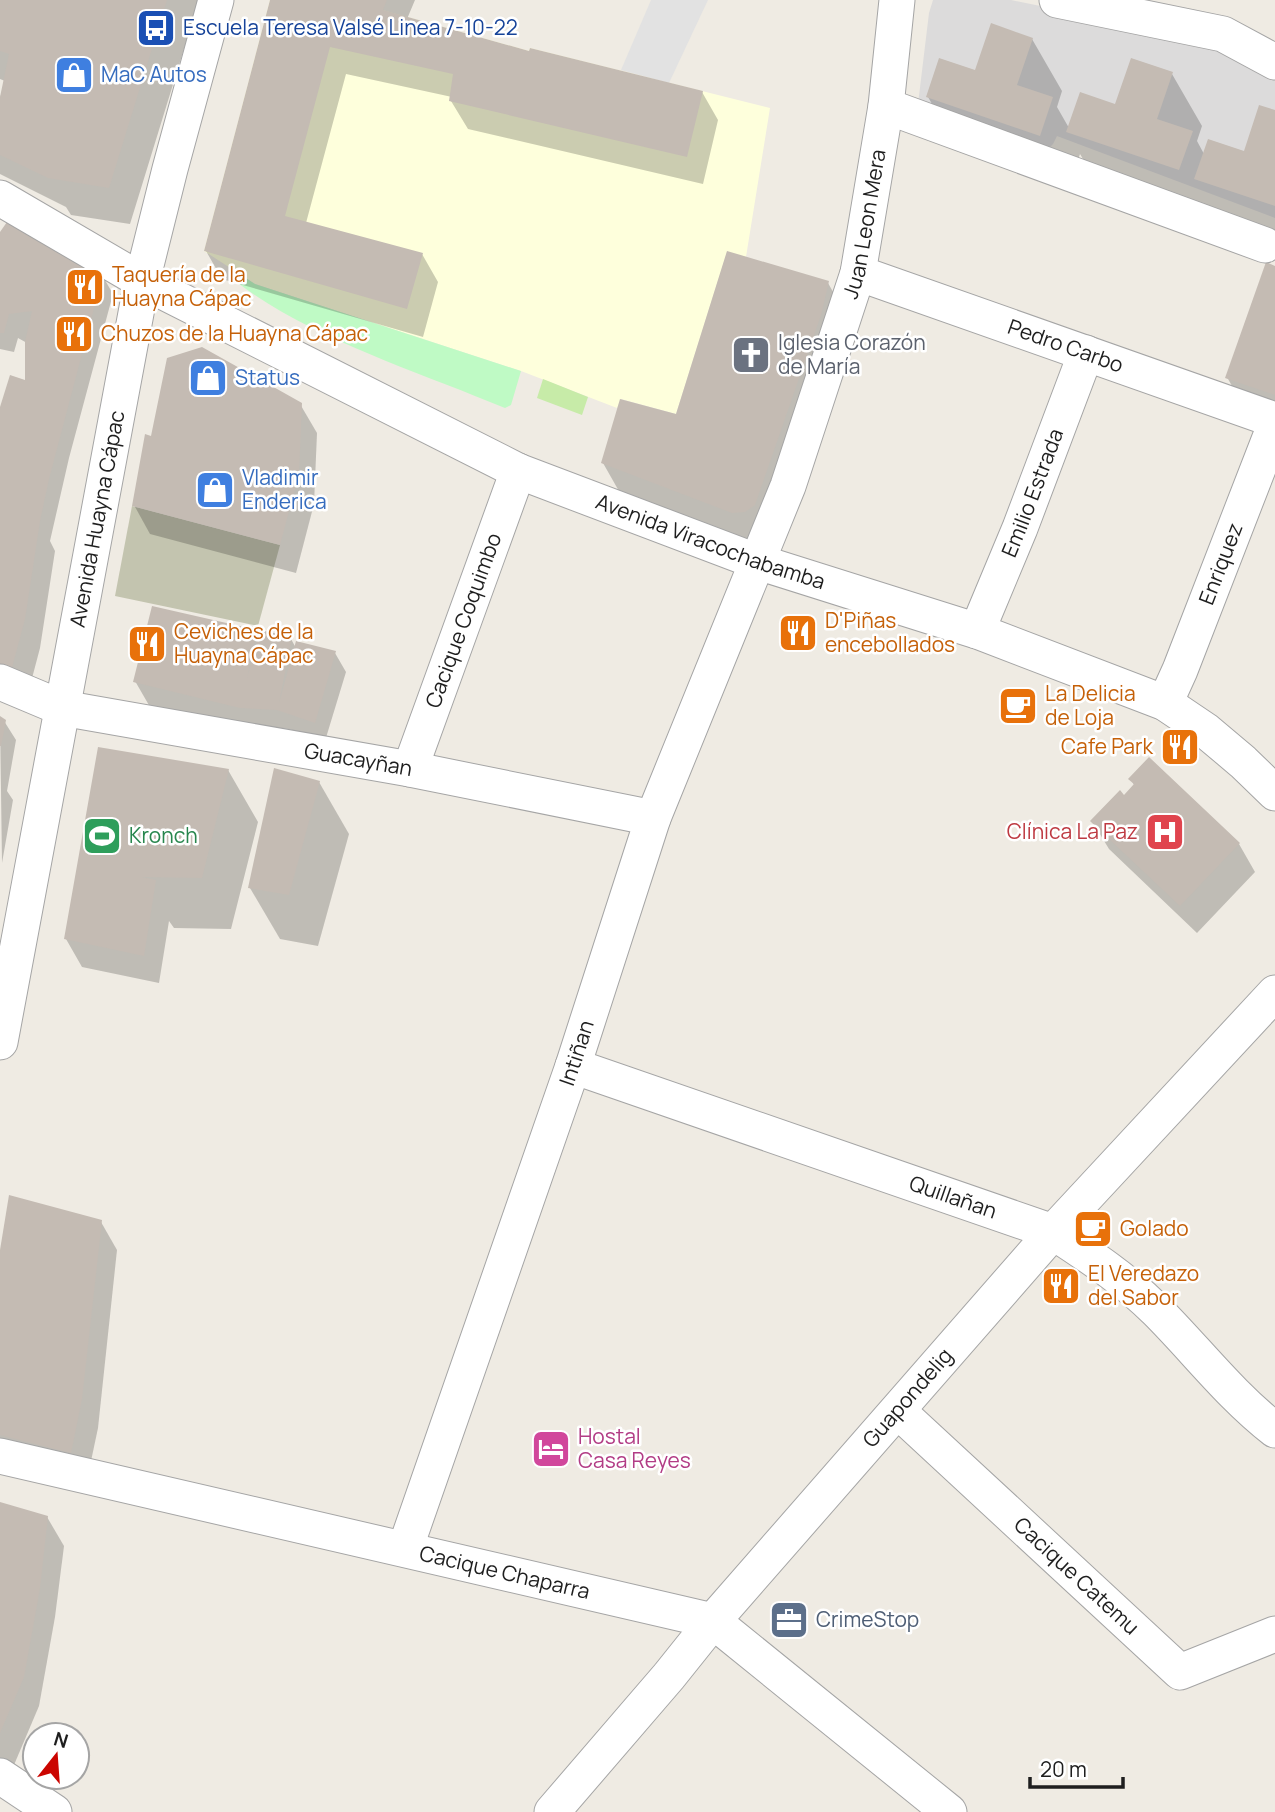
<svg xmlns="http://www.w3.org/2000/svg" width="1275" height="1812" viewBox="0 0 1275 1812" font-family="Manrope,sans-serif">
<rect width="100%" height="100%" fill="#efebe3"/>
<polygon fill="#dcdbdb" points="933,0 1011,0 1226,44 1275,71 1275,218 1057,136 1053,144 1046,151 918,104 929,13"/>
<polygon fill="#feffdc" points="270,0 347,0 529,51 530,48 770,108 746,257 727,252 676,414 621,399 617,408 521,371 255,284 204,251"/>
<polygon fill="#c3c4af" points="132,506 280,545 258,626 115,596"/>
<polygon fill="#c7eba8" points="543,379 588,397 582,415 537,398"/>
<path fill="#bffac5" d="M235 271 255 284 521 371 511 405 505 408 490 402C407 368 304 335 234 280Z"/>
<polygon fill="#e2e2e2" points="651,0 708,0 669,83 621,70"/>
<g fill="#0003">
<polygon points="0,0 199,0 130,224 71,215 66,207 0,174 0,98 5,81 0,79"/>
<polygon points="271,0 415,0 407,19 530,53 702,92 718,120 703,184 468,129 451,101 452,97 346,74 306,223 422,254 438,282 423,337 222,279 206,251"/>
<polygon points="1032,39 1062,91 1057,107 1069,128 1116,107 1172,74 1202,126 1197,141 1204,154 1245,153 1275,112 1275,247 1098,184 1080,154 1069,187 958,149 928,97"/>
<polygon points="0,235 102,275 113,294 69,458 50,541 55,551 40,648 26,701 0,684 0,413 26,382 27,343 18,338 14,352 0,349"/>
<polygon points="1275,267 1275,417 1243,406 1227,377"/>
<polygon points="828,283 849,320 766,548 624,500 603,463 678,416"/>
<polygon points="300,404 317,433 314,504 296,573 150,534 134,505 153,438"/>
<polygon points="256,632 259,638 291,639 296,648 335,653 346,672 325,741 289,729 276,728 165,733 135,681"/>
<polygon points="0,718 4,721 16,740 7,791 13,800 2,863"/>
<polygon points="228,770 258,822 231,929 174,928 169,921 159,983 82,967 66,939"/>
<polygon points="1131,779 1239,844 1255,872 1197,933 1109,849 1092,821 1135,787"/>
<polygon points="319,782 349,834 318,946 280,939 250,888"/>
<polygon points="101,1222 117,1250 98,1428 87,1480 0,1458 0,1261"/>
<polygon points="0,1504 47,1517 64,1546 55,1617 39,1706 11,1772 0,1763"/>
</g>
<g fill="#c4bbb3">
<polygon points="0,0 167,0 109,188 48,178 0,155 0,97 9,54 0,51"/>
<polygon points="270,0 387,0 383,10 529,51 530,48 703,91 687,157 449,101 453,74 330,47 285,216 423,253 407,309 204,251"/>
<polygon points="991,23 1033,38 1017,85 1053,97 1040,136 926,97 939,58 975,70"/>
<polygon points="1131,58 1173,72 1157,119 1193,131 1179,170 1066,132 1080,92 1115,104"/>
<polygon points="1259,105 1275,110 1275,206 1194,179 1208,139 1244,151"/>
<polygon points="7,222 103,274 49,479 40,521 25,619 10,675 0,668 0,407 10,375 25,380 25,342 32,311 9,314 4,333 0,333 0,232"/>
<polygon points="727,251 829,281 821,315 755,505 745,512 732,513 601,463 620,399 676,414"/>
<polygon points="1266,262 1275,266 1275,395 1225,378"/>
<polygon points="202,347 302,403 299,474 280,545 132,506 145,434 151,436 167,358"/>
<polygon points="152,606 257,630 247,678 260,630 292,637 279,703 296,641 336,651 315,723 277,710 240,708 133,682"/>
<polygon points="0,716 6,720 1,746 0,746"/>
<polygon points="98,747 229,769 202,878 142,877 156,880 144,956 64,939"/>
<polygon points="1149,757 1240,843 1180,906 1090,821 1120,790 1124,795 1134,784 1128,779"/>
<polygon points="274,768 320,781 289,895 248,888"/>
<polygon points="9,1195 102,1220 82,1399 71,1453 0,1435 0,1250"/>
<polygon points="0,1502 48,1516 40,1588 24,1677 0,1733"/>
</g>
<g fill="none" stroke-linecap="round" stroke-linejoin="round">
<g stroke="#a5a5a5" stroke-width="37">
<g id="minor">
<polyline points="1057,0 1223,34 1275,62"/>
<polyline points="886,106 1265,245"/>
<path id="s1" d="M0 198 142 281 518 471 758 562 977 631 1165 703 1205 730 1243 762 1275 793"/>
<path id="s2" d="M858 273 1275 420"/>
<path id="s3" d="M977 631 1020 528 1086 353"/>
<path id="s4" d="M0 682 62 708 410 769 653 818"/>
<path id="s5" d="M1165 703 1180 670 1275 425"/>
<path id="s6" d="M410 769 518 471"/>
<path id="s7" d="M0 1042 142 281 170 169 216 0"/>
<path id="s8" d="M573 1066 1053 1232C1090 1256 1126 1280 1157 1311 1196 1350 1231 1396 1275 1430"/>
<path id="s9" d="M898 1411 1180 1672 1275 1634"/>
<path id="s10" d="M0 1456 713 1621 949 1812"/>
<path id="s11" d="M405 1549 573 1066 653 818 788 486 858 273 886 106 897 0"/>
<polyline points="0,1776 54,1812"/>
<path id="s12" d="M552 1812 669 1676 713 1621 1053 1232 1275 993"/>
</g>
</g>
<use href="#minor" stroke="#fff" stroke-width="35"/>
</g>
<defs>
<g id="bus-square" transform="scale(2.0125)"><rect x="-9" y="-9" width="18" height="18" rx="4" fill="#1a4fb4" stroke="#fff"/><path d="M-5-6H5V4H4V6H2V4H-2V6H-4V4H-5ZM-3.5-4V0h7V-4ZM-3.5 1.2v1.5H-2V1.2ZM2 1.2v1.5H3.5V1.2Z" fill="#fff"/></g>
<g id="shop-square" transform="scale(2.0125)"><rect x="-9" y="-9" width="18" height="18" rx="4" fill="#3f7fe0" stroke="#fff"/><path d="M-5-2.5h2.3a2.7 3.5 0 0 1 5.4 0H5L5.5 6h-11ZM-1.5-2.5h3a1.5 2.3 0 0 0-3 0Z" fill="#fff"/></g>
<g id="restaurant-square" transform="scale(2.0125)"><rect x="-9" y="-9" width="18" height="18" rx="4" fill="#e8710a" stroke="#fff"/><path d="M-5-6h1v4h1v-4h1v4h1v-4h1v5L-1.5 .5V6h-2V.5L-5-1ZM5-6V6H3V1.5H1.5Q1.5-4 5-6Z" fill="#fff"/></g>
<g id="church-square" transform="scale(2.0125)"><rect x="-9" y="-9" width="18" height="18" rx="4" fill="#6b7280" stroke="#fff"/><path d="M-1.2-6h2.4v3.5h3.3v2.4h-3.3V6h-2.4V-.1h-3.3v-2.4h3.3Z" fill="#fff"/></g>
<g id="cafe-square" transform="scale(2.0125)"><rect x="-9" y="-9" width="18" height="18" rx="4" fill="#e8710a" stroke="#fff"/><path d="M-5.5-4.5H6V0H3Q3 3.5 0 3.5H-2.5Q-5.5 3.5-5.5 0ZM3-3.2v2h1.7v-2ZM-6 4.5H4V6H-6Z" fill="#fff"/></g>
<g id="hospital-square" transform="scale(2.0125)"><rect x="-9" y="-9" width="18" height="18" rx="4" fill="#e0444e" stroke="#fff"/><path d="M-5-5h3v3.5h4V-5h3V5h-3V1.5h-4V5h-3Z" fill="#fff"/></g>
<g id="stadium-square" transform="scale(2.0125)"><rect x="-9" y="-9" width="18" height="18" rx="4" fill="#2e9e5b" stroke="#fff"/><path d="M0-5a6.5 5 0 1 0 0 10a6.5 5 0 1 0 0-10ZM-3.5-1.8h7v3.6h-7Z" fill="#fff"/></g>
<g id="hotel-square" transform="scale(2.0125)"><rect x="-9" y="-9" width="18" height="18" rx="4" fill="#d1479c" stroke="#fff"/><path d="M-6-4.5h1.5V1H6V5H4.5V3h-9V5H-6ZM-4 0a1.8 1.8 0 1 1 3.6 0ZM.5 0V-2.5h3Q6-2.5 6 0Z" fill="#fff"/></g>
<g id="office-square" transform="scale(2.0125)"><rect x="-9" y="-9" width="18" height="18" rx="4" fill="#5c6f8a" stroke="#fff"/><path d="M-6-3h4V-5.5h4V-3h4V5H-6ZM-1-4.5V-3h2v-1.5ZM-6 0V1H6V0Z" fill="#fff"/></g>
</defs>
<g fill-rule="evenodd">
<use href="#bus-square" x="156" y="28"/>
<use href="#shop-square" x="74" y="75"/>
<use href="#restaurant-square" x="85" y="287"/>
<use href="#restaurant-square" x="74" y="334"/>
<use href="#church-square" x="751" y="355"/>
<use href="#shop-square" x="208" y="378"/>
<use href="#shop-square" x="215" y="490"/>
<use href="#restaurant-square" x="798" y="633"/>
<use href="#restaurant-square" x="147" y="644"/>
<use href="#cafe-square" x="1018" y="706"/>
<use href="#restaurant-square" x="1180" y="747"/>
<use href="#hospital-square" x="1165" y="832"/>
<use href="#stadium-square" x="102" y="836"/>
<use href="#cafe-square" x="1093" y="1229"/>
<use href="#restaurant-square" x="1061" y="1286"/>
<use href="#hotel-square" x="551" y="1449"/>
<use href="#office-square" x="789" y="1620"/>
</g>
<g text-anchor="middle" stroke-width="5" stroke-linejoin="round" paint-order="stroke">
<g font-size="21" fill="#164399" stroke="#fff" text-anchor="start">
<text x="183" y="35">Escuela Teresa Valsé Linea 7-10-22</text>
</g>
<g font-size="21" fill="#366cbe" stroke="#fff" text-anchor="start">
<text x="101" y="82">MaC Autos</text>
<text x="235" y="385">Status</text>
<text x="242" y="485">Vladimir<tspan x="242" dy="24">Enderica</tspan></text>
</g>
<g font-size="21" fill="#1e1e1e" stroke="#fff">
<text dy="7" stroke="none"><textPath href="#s11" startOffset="1404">Juan Leon Mera</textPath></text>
<text dy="7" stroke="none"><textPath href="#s2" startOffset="220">Pedro Carbo</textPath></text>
<text dy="7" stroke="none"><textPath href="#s3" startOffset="149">Emilio Estrada</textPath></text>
<text dy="7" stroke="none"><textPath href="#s7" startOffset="532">Avenida Huayna Cápac</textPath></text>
<text dy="7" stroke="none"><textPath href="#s1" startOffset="791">Avenida Viracochabamba</textPath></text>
<text dy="7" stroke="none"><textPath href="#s5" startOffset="150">Enriquez</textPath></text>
<text dy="7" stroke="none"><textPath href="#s6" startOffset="158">Cacique Coquimbo</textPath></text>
<text dy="7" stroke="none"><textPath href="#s4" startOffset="368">Guacayñan</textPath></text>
<text dy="7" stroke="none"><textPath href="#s11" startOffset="525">Intiñan</textPath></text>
<text dy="7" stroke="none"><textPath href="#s8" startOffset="402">Quillañan</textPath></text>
<text dy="7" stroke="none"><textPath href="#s12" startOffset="546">Guapondelig</textPath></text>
<text dy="7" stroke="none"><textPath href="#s10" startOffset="518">Cacique Chaparra</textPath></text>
<text dy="7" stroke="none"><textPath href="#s9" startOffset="243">Cacique Catemu</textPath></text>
</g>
<g font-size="21" fill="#c56008" stroke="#fff" text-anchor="start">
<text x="112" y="282">Taquería de la<tspan x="112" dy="24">Huayna Cápac</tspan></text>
<text x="101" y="341">Chuzos de la Huayna Cápac</text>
<text x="825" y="628">D'Piñas<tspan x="825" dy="24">encebollados</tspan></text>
<text x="174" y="639">Ceviches de la<tspan x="174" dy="24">Huayna Cápac</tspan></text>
<text x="1045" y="701">La Delicia<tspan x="1045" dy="24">de Loja</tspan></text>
<text x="1153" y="754" text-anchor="end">Cafe Park</text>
<text x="1120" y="1236">Golado</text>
<text x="1088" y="1281">El Veredazo<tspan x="1088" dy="24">del Sabor</tspan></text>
</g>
<g font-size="21" fill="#5b616d" stroke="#fff" text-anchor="start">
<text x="778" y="350">Iglesia Corazón<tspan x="778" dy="24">de María</tspan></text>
</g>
<g font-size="21" fill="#be3a42" stroke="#fff" text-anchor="end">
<text x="1138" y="839">Clínica La Paz</text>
</g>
<g font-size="21" fill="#27864d" stroke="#fff" text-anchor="start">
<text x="129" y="843">Kronch</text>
</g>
<g font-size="21" fill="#b23c85" stroke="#fff" text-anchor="start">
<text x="578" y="1444">Hostal<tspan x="578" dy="24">Casa Reyes</tspan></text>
</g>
<g font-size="21" fill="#4e5e75" stroke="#fff" text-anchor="start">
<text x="816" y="1627">CrimeStop</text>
</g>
</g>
<g transform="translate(56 1756) rotate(17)"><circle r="33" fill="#ffffff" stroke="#a5a5a5" stroke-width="2"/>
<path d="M0-5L12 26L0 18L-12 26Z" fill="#cb0500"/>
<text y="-10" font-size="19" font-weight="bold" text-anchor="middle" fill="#1e1e1e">N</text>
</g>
<path d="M1030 1777v10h93v-10" fill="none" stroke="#1e1e1e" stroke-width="3.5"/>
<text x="1040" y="1777" font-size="21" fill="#1e1e1e" stroke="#ffffff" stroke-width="5" paint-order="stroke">20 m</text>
</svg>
